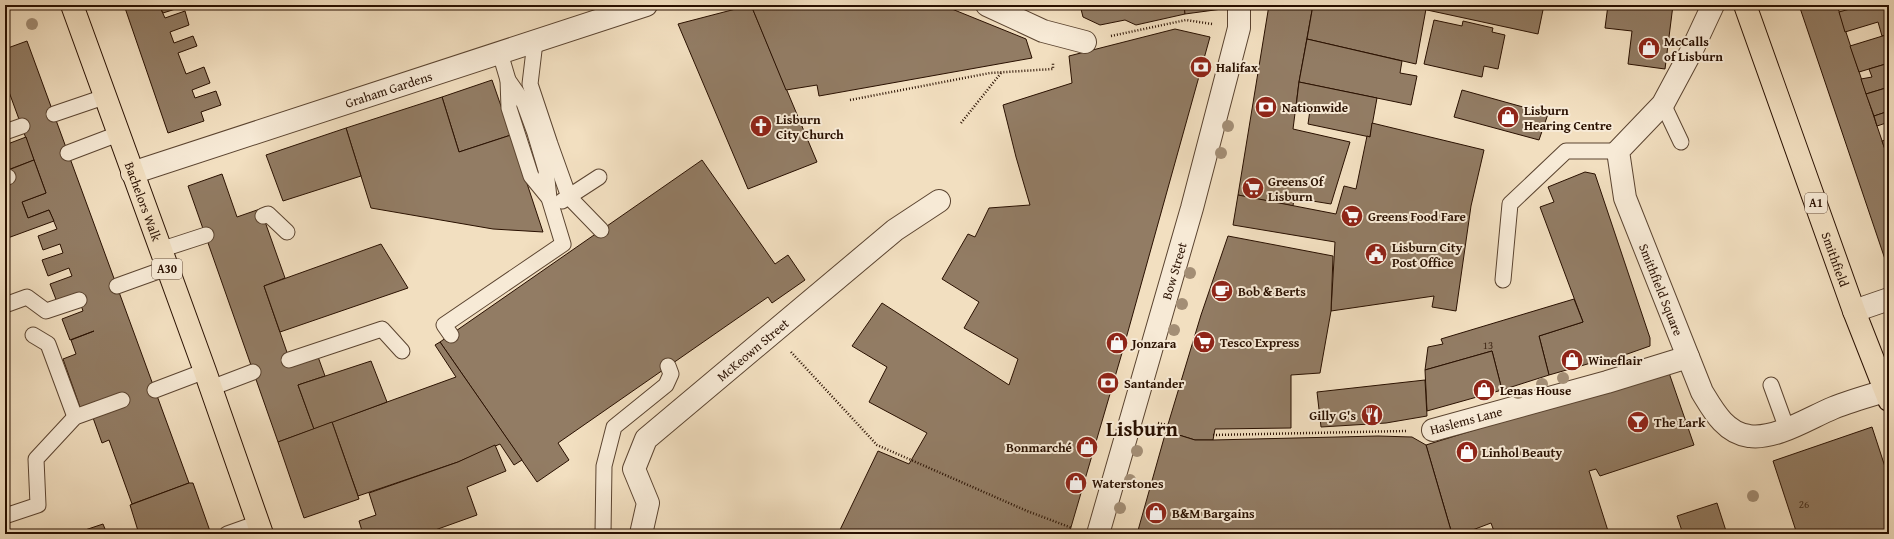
<svg xmlns="http://www.w3.org/2000/svg" width="1894" height="539" viewBox="0 0 1894 539" font-family="'Gentium Book Plus',serif">
<rect width="100%" height="100%" fill="#f2dfc0"/>
<filter id="stains"><feTurbulence type="fractalNoise" baseFrequency=".005" numOctaves="4"/><feColorMatrix values="0 0 0 0 .2 0 0 0 0 .09 0 0 0 0 .02 0 0 0 .5 -.17"/></filter>
<radialGradient id="worn" r=".72"><stop offset=".6" stop-color="#630" stop-opacity="0"/><stop offset="1" stop-color="#630" stop-opacity=".3"/></radialGradient>
<g fill="#927c64" stroke="#291000">
<polygon points="124,5 159,5 165,18 185,11 189,25 170,32 174,43 193,36 197,46 178,53 186,74 204,67 210,83 192,90 195,98 216,91 221,105 201,112 204,121 168,133"/>
<polygon points="159,5 188,5 163,13"/>
<polygon points="751,5 817,162 748,189 678,24"/>
<polygon points="751,5 942,5 1026,39 1032,58 819,96 817,85 786,90"/>
<polygon points="1080,5 1184,5 1185,14 1136,25 1125,20 1100,25 1083,17"/>
<polygon points="1184,5 1222,5 1222,9 1185,14"/>
<polygon points="1269,5 1313,5 1299,82 1293,129 1350,142 1331,204 1294,198 1293,206 1238,195"/>
<polygon points="1313,5 1404,5 1426,9 1416,64 1307,39"/>
<polygon points="1404,5 1544,5 1538,34"/>
<polygon points="1608,5 1673,5 1665,69 1628,64 1632,31 1605,28"/>
<polygon points="1799,5 1837,5 1877,126 1889,161 1889,271"/>
<polygon points="1864,5 1889,5 1889,34 1882,36 1878,22 1845,32 1839,12"/>
<polygon points="1434,20 1462,26 1463,21 1493,28 1492,32 1505,35 1498,69 1484,66 1482,77 1424,64"/>
<polygon points="1175,29 1210,37 1122,353 1069,534 838,534 878,451 909,464 927,433 869,402 887,367 852,346 882,303 1009,385 1018,359 964,328 979,302 942,279 968,234 975,237 989,208 1030,205 1016,157 1003,105 1072,83 1069,56"/>
<polygon points="1889,34 1889,63 1859,72 1850,46"/>
<polygon points="1307,39 1402,61 1400,73 1417,76 1411,105 1299,82"/>
<polygon points="27,41 189,483 132,504 109,440 102,443 92,415 81,410 63,359 76,354 71,340 94,331 70,340 62,319 83,311 77,294 57,302 50,284 72,276 69,268 48,276 42,260 63,253 60,244 43,250 38,236 57,229 49,210 28,218 22,202 46,193 5,81 5,49"/>
<polygon points="1889,63 1889,87 1866,94 1861,79 1872,77 1869,69"/>
<polygon points="492,80 511,135 459,152 442,97"/>
<polygon points="1299,82 1377,98 1370,137 1308,124 1310,110 1296,107"/>
<polygon points="1889,87 1889,111 1874,116 1866,94"/>
<polygon points="1462,90 1548,114 1539,140 1454,117"/>
<polygon points="442,97 459,152 511,135 543,232 493,229 371,208 346,128"/>
<polygon points="1889,111 1889,122 1877,126 1874,116"/>
<polygon points="1372,123 1484,150 1471,206 1456,311 1432,307 1434,296 1331,311 1335,242 1233,225 1238,195 1336,214 1344,186 1356,189 1367,136 1370,137"/>
<polygon points="346,128 361,176 283,201 266,155"/>
<polygon points="26,137 34,160 5,171 5,145"/>
<polygon points="1889,139 1889,161 1882,141"/>
<polygon points="34,160 46,193 22,202 28,218 49,210 54,221 5,239 6,171"/>
<polygon points="702,160 775,264 788,255 805,280 772,303 768,297 558,443 569,460 537,482 440,342"/>
<polygon points="1585,172 1595,174 1650,338 1650,346 1599,364 1598,361 1549,375 1539,336 1583,322 1540,207 1554,202 1548,187"/>
<polygon points="222,174 237,217 260,209 263,216 285,278 264,286 291,364 317,354 325,376 298,385 314,429 278,442 188,186"/>
<polygon points="1228,236 1333,256 1331,311 1320,373 1291,375 1291,428 1215,429 1213,440 1195,440 1166,431 1201,315"/>
<polygon points="381,244 408,288 280,332 264,286"/>
<polygon points="1574,299 1583,322 1539,336 1549,375 1502,390 1492,351 1425,370 1428,347 1443,344 1441,339"/>
<polygon points="440,342 522,460 514,465 500,444 458,462 358,496 332,422 456,377 435,345"/>
<polygon points="1492,351 1502,390 1427,411 1425,370"/>
<polygon points="371,361 387,402 314,429 298,385"/>
<polygon points="1668,370 1694,445 1600,476 1596,469 1589,471 1609,534 1495,534 1491,523 1462,534 1452,534 1426,445"/>
<polygon points="1425,380 1427,416 1386,423 1321,427 1317,392"/>
<polygon points="332,422 359,499 304,518 278,442"/>
<polygon points="1872,427 1889,479 1889,534 1797,534 1773,461"/>
<polygon points="1166,431 1195,440 1213,440 1378,436 1412,437 1426,445 1452,534 1137,534"/>
<polygon points="495,445 506,471 467,487 477,515 424,534 363,534 359,521 376,515 369,493 458,462"/>
<polygon points="189,483 193,483 211,534 139,534 130,505"/>
<polygon points="1717,503 1727,534 1683,534 1677,516"/>
<polygon points="103,524 107,534 73,534"/>
</g>
<g fill="none" stroke-linecap="round" stroke-linejoin="round">
<g stroke="#5b4430" stroke-width="17">
<g id="lane">
<polyline points="535,42 530,84 550,144 569,197 601,230"/>
<polyline points="500,53 508,80 524,103 535,133 546,170 549,198"/>
<polyline points="1663,104 1681,142"/>
<polyline points="54,114 104,97"/>
<polyline points="5,132 22,126"/>
<polyline points="68,153 118,134"/>
<polyline points="5,178 8,177"/>
<polyline points="562,201 599,177"/>
<polyline points="263,216 268,214 287,232"/>
<polyline points="160,250 206,235"/>
<polyline points="1503,280 1510,204 1566,151 1618,151"/>
<polyline points="117,286 167,268"/>
<polyline points="5,305 27,297 46,311 79,300"/>
<polyline points="33,335 48,344 75,417"/>
<polyline points="451,335 444,325 563,244 549,198 531,176 509,108 508,80"/>
<polyline points="289,360 382,329 402,351"/>
<polyline points="1771,385 1787,429"/>
<polyline points="211,388 253,372"/>
<polyline points="155,390 205,371"/>
<polyline points="5,516 38,505 36,459 75,417 122,400"/>
<polyline points="227,534 258,523"/>
<polyline points="603,534 604,466 614,427 666,385 671,374 668,366"/>
</g>
</g>
<g stroke="#5b4430" stroke-width="24">
<g id="street">
<polyline points="987,5 1043,31 1085,42"/>
<path id="s1" d="M1713 5 1692 50 1663 104 1618 151 1625 198 1702 392C1713 410 1725 433 1749 436 1775 440 1809 418 1833 408 1850 401 1868 396 1885 391"/>
<path id="s2" d="M132 173 646 5"/>
<polyline points="1854,311 1889,299"/>
<polyline points="1433,430 1607,382 1688,357"/>
<path id="s3" d="M641 534 648 503 634 469 646 439 895 230 939 201"/>
<path id="s4" d="M1098 534 1192 208 1239 28V5"/>
</g>
</g>
<g stroke="#291000" stroke-width="24">
<g id="primary">
<path id="s5" d="M72 5 205 371 262 534"/>
<path id="s6" d="M1745 5 1854 311 1889 400"/>
</g>
</g>
<g stroke="#291000" stroke-width="2.5" stroke-dasharray="1 2" stroke-linecap="butt">
<polyline points="1111,36 1186,20 1212,24"/>
<polyline points="850,100 990,73 1053,69 1053,62"/>
<polyline points="961,123 1001,73"/>
<polyline points="791,352 877,445 1027,511 1072,528"/>
<polyline points="1158,423 1167,425"/>
<polyline points="1213,435 1406,431"/>
</g>
<use href="#lane" stroke="#f7ead6" stroke-width="15"/>
<use href="#street" stroke="#f7ead6" stroke-width="22"/>
<use href="#primary" stroke="#f2dfc0" stroke-width="22"/>
</g>
<g fill="#a38e75">
<circle cx="32" cy="24" r="6"/>
<circle cx="1228" cy="126" r="6"/>
<circle cx="1221" cy="153" r="6"/>
<circle cx="1190" cy="273" r="6"/>
<circle cx="1182" cy="304" r="6"/>
<circle cx="1174" cy="330" r="6"/>
<circle cx="1563" cy="378" r="6"/>
<circle cx="1542" cy="384" r="6"/>
<circle cx="1518" cy="393" r="6"/>
<circle cx="1137" cy="451" r="6"/>
<circle cx="1130" cy="480" r="6"/>
<circle cx="1753" cy="496" r="6"/>
<circle cx="1120" cy="508" r="6"/>
</g>
<defs>
<g id="shop-disc" transform="scale(1.15)"><circle r="9.5" fill="#8f2418" stroke="#f7ead6"/><path d="M-5-2.5h2.3a2.7 3.5 0 0 1 5.4 0H5L5.5 6h-11ZM-1.5-2.5h3a1.5 2.3 0 0 0-3 0Z" fill="#fff"/></g>
<g id="bank-disc" transform="scale(1.15)"><circle r="9.5" fill="#8f2418" stroke="#f7ead6"/><path d="M-6-4H6V4H-6ZM0-2.3a2.3 2.3 0 1 0 0 4.6a2.3 2.3 0 1 0 0-4.6Z" fill="#fff"/></g>
<g id="church-disc" transform="scale(1.15)"><circle r="9.5" fill="#8f2418" stroke="#f7ead6"/><path d="M-1.2-6h2.4v3.5h3.3v2.4h-3.3V6h-2.4V-.1h-3.3v-2.4h3.3Z" fill="#fff"/></g>
<g id="supermarket-disc" transform="scale(1.15)"><circle r="9.5" fill="#8f2418" stroke="#f7ead6"/><path d="M-6-5.5h2.5l.6 2H6L4.5 2H-2.5L-4.4-4H-6ZM-1.5 3.2a1.3 1.3 0 1 0 .1 0ZM3 3.2a1.3 1.3 0 1 0 .1 0Z" fill="#fff"/></g>
<g id="civic-disc" transform="scale(1.15)"><circle r="9.5" fill="#8f2418" stroke="#f7ead6"/><path d="M-.6-6.5H3V-4.5H.6V-3L4-1V1h2V6H-6V1h2V-1L-.6-3ZM-1.2 2.5V6h2.4V2.5Z" fill="#fff"/></g>
<g id="cafe-disc" transform="scale(1.15)"><circle r="9.5" fill="#8f2418" stroke="#f7ead6"/><path d="M-5.5-4.5H6V0H3Q3 3.5 0 3.5H-2.5Q-5.5 3.5-5.5 0ZM3-3.2v2h1.7v-2ZM-6 4.5H4V6H-6Z" fill="#fff"/></g>
<g id="restaurant-disc" transform="scale(1.15)"><circle r="9.5" fill="#8f2418" stroke="#f7ead6"/><path d="M-5-6h1v4h1v-4h1v4h1v-4h1v5L-1.5 .5V6h-2V.5L-5-1ZM5-6V6H3V1.5H1.5Q1.5-4 5-6Z" fill="#fff"/></g>
<g id="bar-disc" transform="scale(1.15)"><circle r="9.5" fill="#8f2418" stroke="#f7ead6"/><path d="M-6-5H6L.8 .8V4.5H3.5V6h-7V4.5H-.8V.8Z" fill="#fff"/></g>
</defs>
<g fill-rule="evenodd">
<use href="#shop-disc" x="1649" y="48"/>
<use href="#bank-disc" x="1201" y="67"/>
<use href="#bank-disc" x="1266" y="107"/>
<use href="#shop-disc" x="1508" y="117"/>
<use href="#church-disc" x="761" y="126"/>
<use href="#supermarket-disc" x="1253" y="188"/>
<use href="#supermarket-disc" x="1352" y="216"/>
<use href="#civic-disc" x="1376" y="254"/>
<use href="#cafe-disc" x="1222" y="291"/>
<use href="#supermarket-disc" x="1204" y="342"/>
<use href="#shop-disc" x="1117" y="343"/>
<use href="#shop-disc" x="1572" y="360"/>
<use href="#bank-disc" x="1108" y="383"/>
<use href="#shop-disc" x="1484" y="390"/>
<use href="#restaurant-disc" x="1372" y="415"/>
<use href="#bar-disc" x="1638" y="422"/>
<use href="#shop-disc" x="1087" y="447"/>
<use href="#shop-disc" x="1467" y="452"/>
<use href="#shop-disc" x="1076" y="483"/>
<use href="#shop-disc" x="1156" y="513"/>
</g>
<g text-anchor="middle" stroke-width="4" stroke-linejoin="round" paint-order="stroke">
<g font-size="11" fill="#432b19">
<text x="1488" y="349">13</text>
<text x="1804" y="508">26</text>
</g>
<g fill="#f7ead6" stroke="#675140" stroke-width="1">
<rect x="1805" y="193" width="22" height="20" rx="3"/>
<rect x="152" y="259" width="30" height="20" rx="3"/>
</g>
<g font-size="12" font-weight="bold" fill="#291000">
<text x="1816" y="207">A1</text>
<text x="167" y="273">A30</text>
</g>
<g font-size="13" font-weight="bold" fill="#291000" stroke="#f7ead6" text-anchor="start">
<text x="1664" y="46">McCalls<tspan x="1664" dy="15">of Lisburn</tspan></text>
<text x="1216" y="72">Halifax</text>
<text x="1282" y="112">Nationwide</text>
<text x="1524" y="115">Lisburn<tspan x="1524" dy="15">Hearing Centre</tspan></text>
<text x="776" y="124">Lisburn<tspan x="776" dy="15">City Church</tspan></text>
<text x="1268" y="186">Greens Of<tspan x="1268" dy="15">Lisburn</tspan></text>
<text x="1368" y="221">Greens Food Fare</text>
<text x="1392" y="252">Lisburn City<tspan x="1392" dy="15">Post Office</tspan></text>
<text x="1238" y="296">Bob &amp; Berts</text>
<text x="1220" y="347">Tesco Express</text>
<text x="1132" y="348">Jonzara</text>
<text x="1588" y="365">Wineflair</text>
<text x="1124" y="388">Santander</text>
<text x="1500" y="395">Lenas House</text>
<text x="1356" y="420" text-anchor="end">Gilly G's</text>
<text x="1654" y="427">The Lark</text>
<text x="1072" y="452" text-anchor="end">Bonmarché</text>
<text x="1482" y="457">Linhol Beauty</text>
<text x="1092" y="488">Waterstones</text>
<text x="1172" y="518">B&amp;M Bargains</text>
</g>
<g font-size="13" fill="#291000" stroke="#f7ead6">
<text dy="5" stroke="none"><textPath href="#s2" startOffset="270">Graham Gardens</textPath></text>
<text dy="5" stroke="none"><textPath href="#s5" startOffset="209">Bachelors Walk</textPath></text>
<text dy="5" stroke="none"><textPath href="#s6" startOffset="270">Smithfield</textPath></text>
<text dy="5" stroke="none"><textPath href="#s4" startOffset="274">Bow Street</textPath></text>
<text dy="5" stroke="none"><textPath href="#s1" startOffset="322">Smithfield Square</textPath></text>
<text dy="5" stroke="none"><textPath href="#s3" startOffset="240">McKeown Street</textPath></text>
<text transform="translate(1466 420) rotate(-15)" y="5">Haslems Lane</text>
</g>
<g font-size="21" font-weight="bold" fill="#291000" stroke="#f7ead6">
<text x="1142" y="436">Lisburn</text>
</g>
</g>
<rect width="1894" height="539" fill="none" stroke="#f2dfc0" stroke-width="20"/>
<rect x="6" y="6" width="1882" height="527" fill="none" stroke="#291000" stroke-width="2"/>
<rect x="10" y="10" width="1874" height="519" fill="none" stroke="#291000"/>
<rect width="100%" height="100%" filter="url(#stains)"/>
<rect width="100%" height="100%" fill="url(#worn)"/>
</svg>
